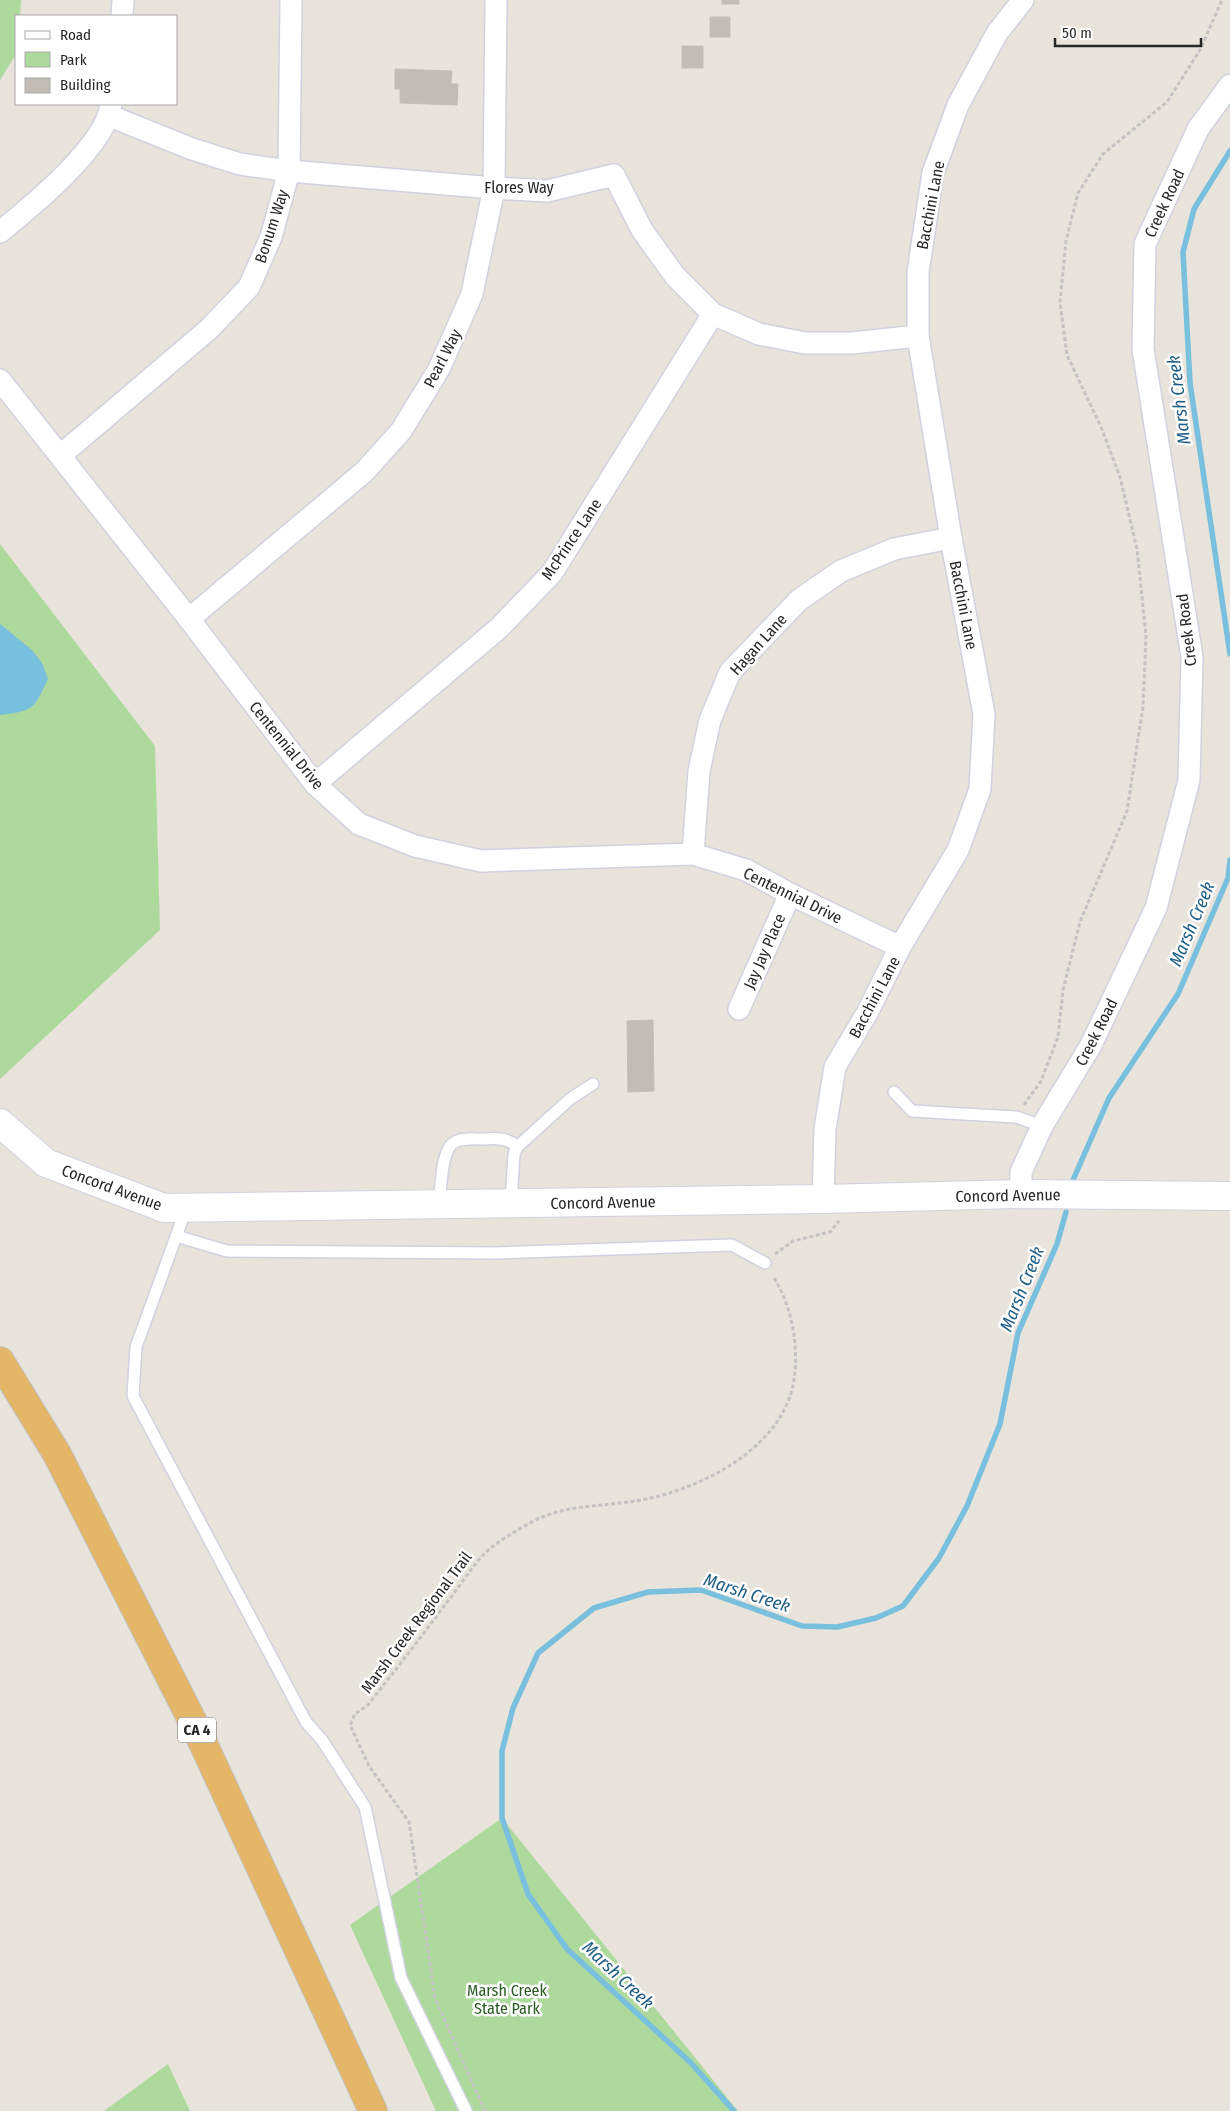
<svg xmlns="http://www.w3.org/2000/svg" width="1230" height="2111" viewBox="0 0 1230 2111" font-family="'Fira Sans Condensed',sans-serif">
<rect width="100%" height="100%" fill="#e8e3db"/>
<g fill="#aed99d">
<polygon points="0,0 21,0 20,16 16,16 16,54 0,80"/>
<polygon points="0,544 155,746 160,930 0,1079"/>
<polygon points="502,1818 738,2111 436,2111 350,1925"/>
<polygon points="168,2064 190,2111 104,2111"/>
</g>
<path fill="#79bfde" d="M0 624 32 650 42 663 48 679C34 708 35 711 0 715Z"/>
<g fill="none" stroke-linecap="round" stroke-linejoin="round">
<g stroke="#79bfde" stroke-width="5.5">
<polyline points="1230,151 1194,209 1183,252 1190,383 1230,654"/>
<polyline points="1073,1180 1109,1098 1178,994 1228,878 1230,860"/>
<polyline points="734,2111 690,2062 567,1949 528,1894 502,1818 502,1751 513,1708 538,1653 594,1608 648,1592 701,1590 802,1626 837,1627 876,1618 903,1606 939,1558 967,1506 1000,1424 1018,1333 1057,1244 1066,1212"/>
</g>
</g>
<g fill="#c1bdb6" stroke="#c3bfb5">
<rect x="722" y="0" width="17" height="4"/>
<rect x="710" y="17" width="20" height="20"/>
<rect x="682" y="46" width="21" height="22"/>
<polygon points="395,69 452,71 451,84 458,84 457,105 400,103 400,89 395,89"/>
<polygon points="653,1020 654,1091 628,1092 627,1021"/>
</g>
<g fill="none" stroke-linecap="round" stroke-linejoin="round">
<g stroke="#d0d2df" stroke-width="14">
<g id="service">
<polyline points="894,1092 912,1111 1016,1117 1042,1126"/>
<polyline points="511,1203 514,1154 517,1147 570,1099 593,1084"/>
<path d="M439 1204C441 1190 441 1154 452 1144 460 1137 475 1139 485 1139 498 1138 508 1138 517 1147"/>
<polyline points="186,1209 136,1347 133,1396 306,1722 322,1740 365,1807 401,1978 466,2111"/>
<polyline points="176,1236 227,1251 496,1253 732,1245 765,1263"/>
</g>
</g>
<g stroke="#d0d2df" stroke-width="24">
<g id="minor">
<polyline points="122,16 123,0"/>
<polyline points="110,116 192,149 240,164 289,171 494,188 547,191 614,175 642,230 675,276 713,314 759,334 805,343 852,343 918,336"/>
<path d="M0 232C32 206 107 145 111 104"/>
<polyline points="0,380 189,619 315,784 359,824 415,846 481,861 693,854 746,870 790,894 900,947"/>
<polyline points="61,455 209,329 249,287 271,237 289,171 291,0"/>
<polyline points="189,619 364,472 401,431 439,369 472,294 494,188 496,0"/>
<polyline points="315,784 499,628 552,573 713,314"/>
<polyline points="693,854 699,771 710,720 730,672 799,600 841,571 894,549 951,538"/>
<polyline points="739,1009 790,894"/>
<polyline points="1021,1194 1021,1172 1042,1126 1091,1045 1156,908 1189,780 1192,657 1143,349 1145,244 1198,129 1230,85"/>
<polyline points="823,1199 825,1129 835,1067 867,1013 900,947 958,850 980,789 984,714 951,538 918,336 918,272 933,173 958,105 997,33 1023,0"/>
</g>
</g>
<g stroke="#d0d2df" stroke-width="30">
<polyline id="tertiary" points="0,1123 46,1163 164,1208 823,1199 1021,1194 1230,1196"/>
</g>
<g stroke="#c3c3c3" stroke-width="30">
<polyline id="trunk" points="0,1361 57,1454 196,1728 373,2111"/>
</g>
<g stroke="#c3c3c3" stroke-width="3" stroke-dasharray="4 2.5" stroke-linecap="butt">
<polyline points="1024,1105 1041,1081 1058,1037 1063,990 1080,922 1127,811 1143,707 1146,636 1137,549 1120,477 1101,427 1067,355 1060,302 1066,241 1078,193 1103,154 1167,102 1200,50 1222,0"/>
<polyline points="775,1254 793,1241 830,1232 839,1221"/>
<path d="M485 2111 435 1998 409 1822 369 1766 350 1725 355 1714 368 1705C394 1672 419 1640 444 1606 457 1590 469 1571 483 1555 492 1545 517 1530 530 1523 563 1505 593 1507 628 1502 693 1494 783 1451 794 1380 799 1344 792 1307 773 1276"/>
</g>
<use href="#service" stroke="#fff" stroke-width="11"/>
<use href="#minor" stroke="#fff" stroke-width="21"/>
<use href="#tertiary" stroke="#fff" stroke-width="28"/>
<use href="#trunk" stroke="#e4b667" stroke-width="28"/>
</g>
<g text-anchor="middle" stroke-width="5" stroke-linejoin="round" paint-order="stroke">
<rect fill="#fff" stroke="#686868" stroke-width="1" x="178" y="1717.5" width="38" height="25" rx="4"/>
<g font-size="15" font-weight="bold" fill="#272727">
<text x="197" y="1735">CA 4</text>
</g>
<g font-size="16" fill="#272727" stroke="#fff">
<text x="519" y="193">Flores Way</text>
<text transform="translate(1164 203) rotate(-65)" y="6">Creek Road</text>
<text transform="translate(930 205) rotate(-79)" y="6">Bacchini Lane</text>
<text transform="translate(271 226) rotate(-72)" y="6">Bonum Way</text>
<text transform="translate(442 358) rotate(-63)" y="6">Pearl Way</text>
<text transform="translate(571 539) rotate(-56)" y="6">McPrince Lane</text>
<text transform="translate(964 605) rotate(79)" y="6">Bacchini Lane</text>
<text transform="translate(1186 630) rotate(-97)" y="6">Creek Road</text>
<text transform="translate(758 644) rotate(-48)" y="6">Hagan Lane</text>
<text transform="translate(287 745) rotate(51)" y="6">Centennial Drive</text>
<text transform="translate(793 895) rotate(26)" y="6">Centennial Drive</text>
<text transform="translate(764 951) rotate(-66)" y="6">Jay Jay Place</text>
<text transform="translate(874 997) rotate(-62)" y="6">Bacchini Lane</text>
<text transform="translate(1096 1032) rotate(-63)" y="6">Creek Road</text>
<text transform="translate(112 1187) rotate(20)" y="6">Concord Avenue</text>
<text transform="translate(1008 1195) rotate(-1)" y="6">Concord Avenue</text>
<text transform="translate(603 1202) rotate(-1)" y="6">Concord Avenue</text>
<text transform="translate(416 1622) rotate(-53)" y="6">Marsh Creek Regional Trail</text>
</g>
<g font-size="16" fill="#2a5a22" stroke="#fff">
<text x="507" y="1996">Marsh Creek<tspan x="507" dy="18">State Park</tspan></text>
</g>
<g font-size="18" font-style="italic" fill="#1d5d86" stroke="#fff">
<text transform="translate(1179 400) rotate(-97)" y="6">Marsh Creek</text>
<text transform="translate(1192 924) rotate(-67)" y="6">Marsh Creek</text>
<text transform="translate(1022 1289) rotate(-68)" y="6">Marsh Creek</text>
<text transform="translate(747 1593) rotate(18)" y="6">Marsh Creek</text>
<text transform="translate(618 1975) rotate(43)" y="6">Marsh Creek</text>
</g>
</g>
<rect x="15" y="15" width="162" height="90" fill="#ffffff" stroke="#a9a9a9"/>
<rect x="25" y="31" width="25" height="8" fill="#ffffff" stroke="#a9a9a9"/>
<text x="60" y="40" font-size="15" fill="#272727">Road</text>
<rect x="25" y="52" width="25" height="15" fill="#aed99d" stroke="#a9a9a9"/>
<text x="60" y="65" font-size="15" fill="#272727">Park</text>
<rect x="25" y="78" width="25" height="15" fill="#c1bdb6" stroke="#a9a9a9"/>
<text x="60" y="90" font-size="15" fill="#272727">Building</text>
<path d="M1055 38v8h146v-8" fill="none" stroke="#272727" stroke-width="2.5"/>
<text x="1062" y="38" font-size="15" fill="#272727" stroke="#ffffff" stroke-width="4" paint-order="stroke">50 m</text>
</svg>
